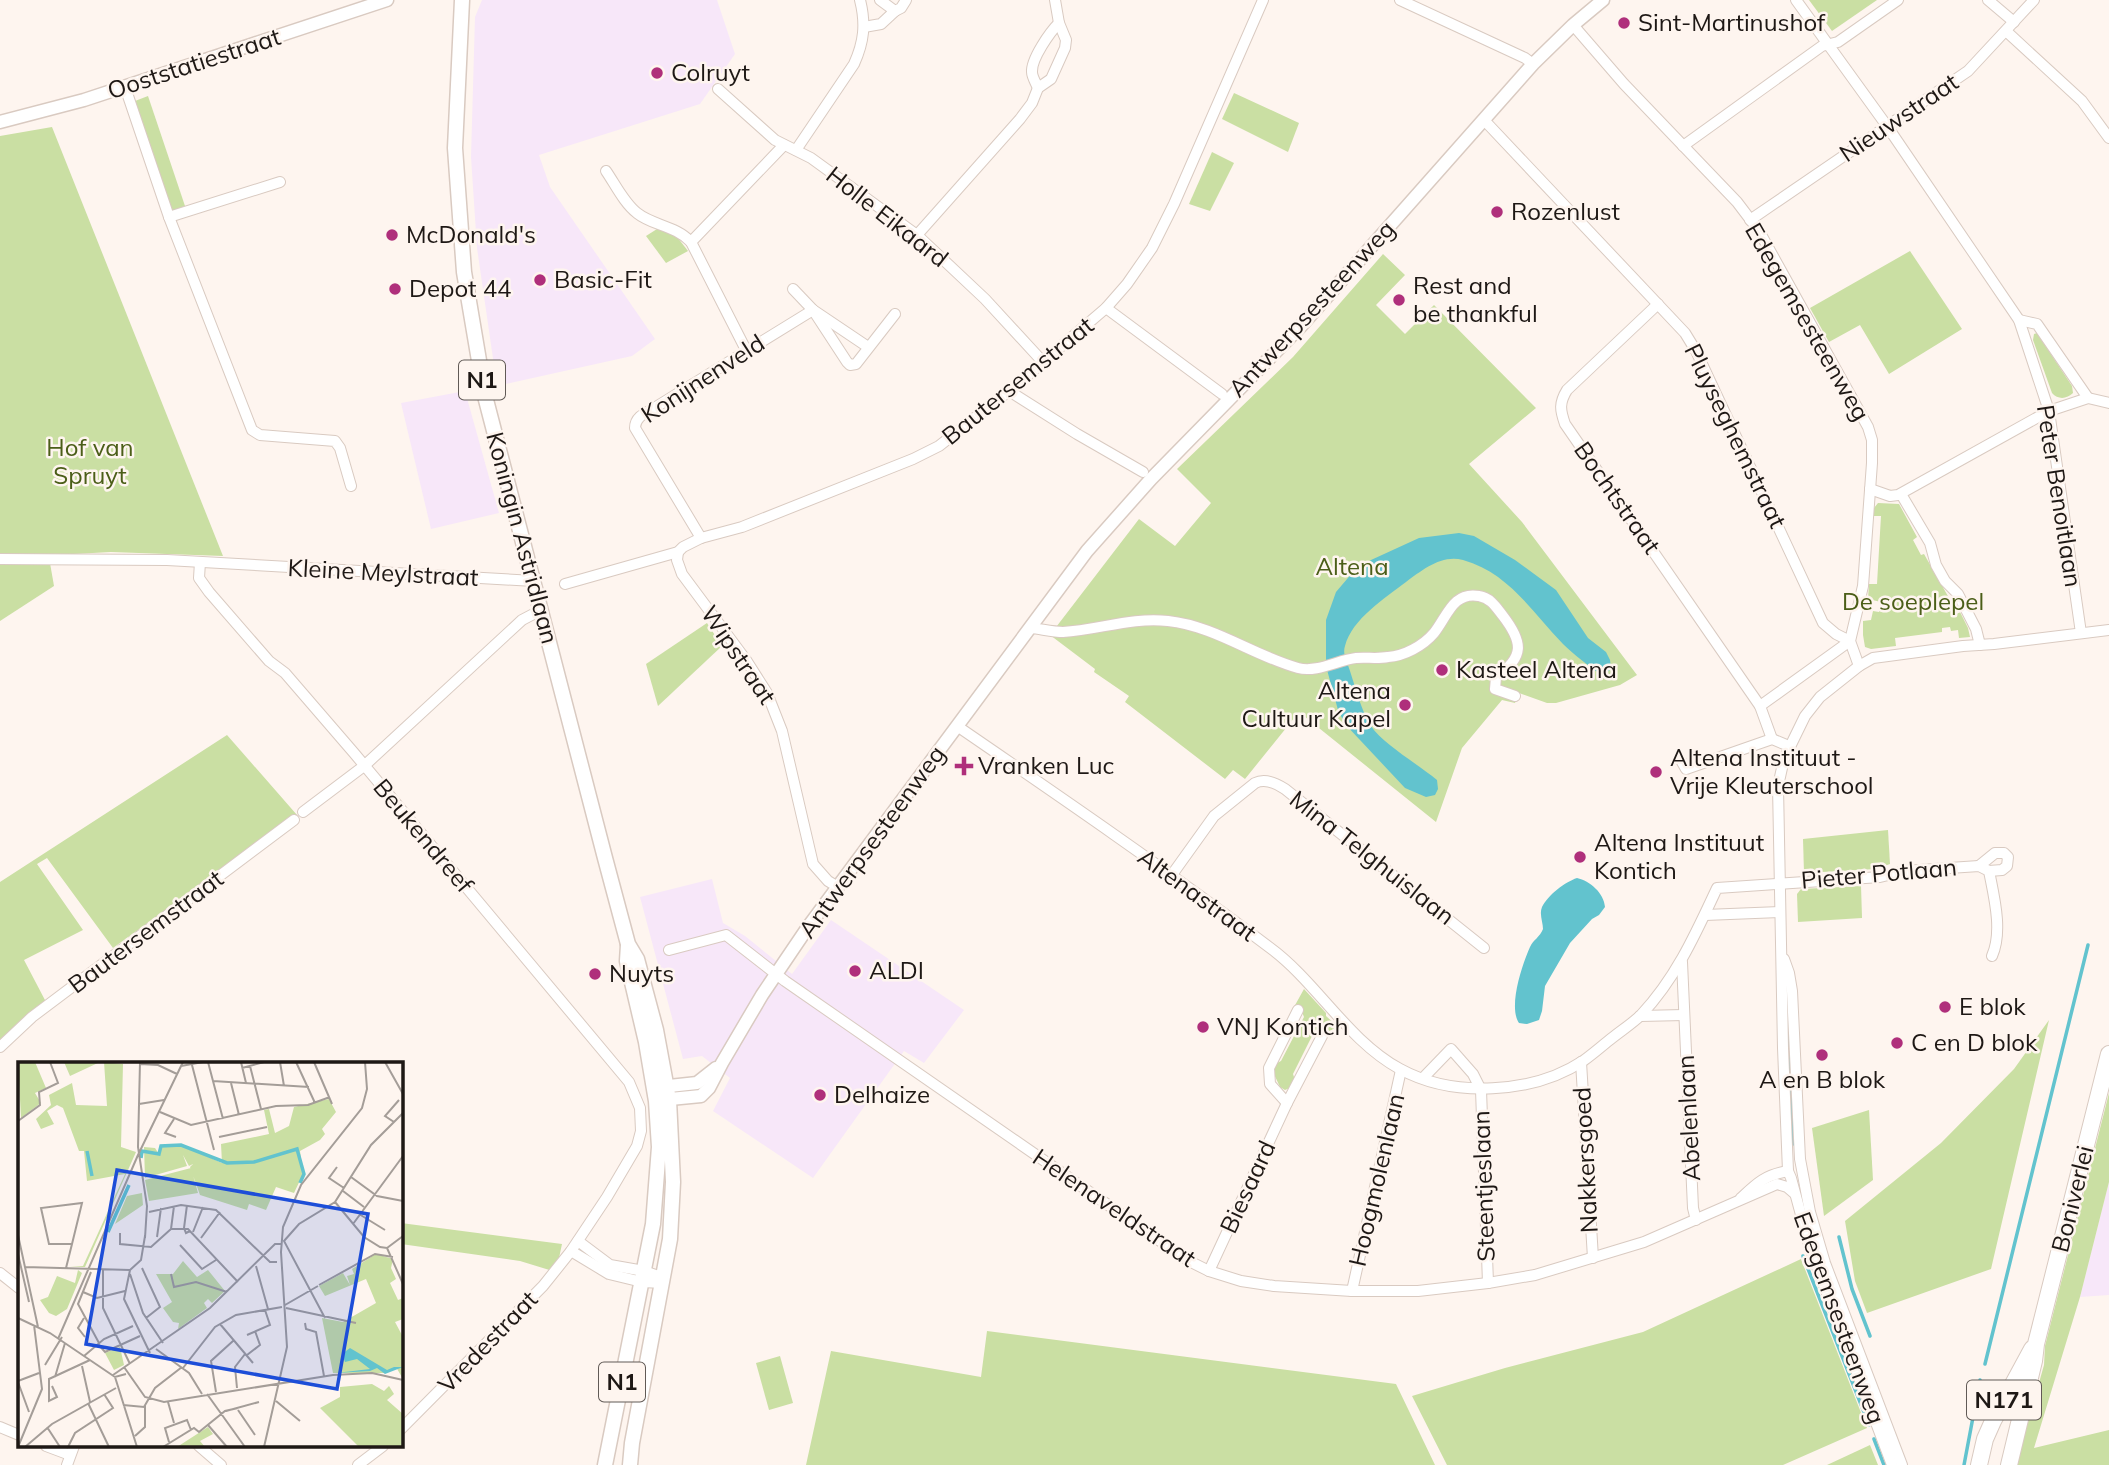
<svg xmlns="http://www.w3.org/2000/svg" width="2109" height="1465" viewBox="0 0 2109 1465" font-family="Mulish,sans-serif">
<rect width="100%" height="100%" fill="#fef5ef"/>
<g fill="#f7e7f9">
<polygon points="482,0 717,0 735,54 700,104 539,155 550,187 655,339 632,356 497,386 477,248 471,157 475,17"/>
<polygon points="465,391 499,513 431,529 401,403"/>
<polygon points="712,879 723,923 745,936 792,974 831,920 964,1010 924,1063 904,1051 813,1178 713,1111 730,1078 702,1056 683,1059 640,897"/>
<polygon points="2109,1182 2109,1295 2080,1297 2095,1237"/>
</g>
<g fill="#cadfa3">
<polygon points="1809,0 1877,0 1832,31"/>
<polygon points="1234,93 1299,123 1288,152 1222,119"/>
<polygon points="148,96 185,206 172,211 135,101"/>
<polygon points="52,127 223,556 111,552 0,558 0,136"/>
<polygon points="1212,152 1234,163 1210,211 1189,204"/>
<polygon points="657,229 674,233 688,251 666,263 646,236"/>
<polygon points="1910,251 1962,329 1889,374 1860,325 1829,342 1810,308"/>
<polygon points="1383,254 1405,275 1376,305 1405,334 1434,305 1536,408 1469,464 1522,522 1637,675 1620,685 1556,703 1547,703 1519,693 1515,703 1502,700 1462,748 1436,822 1299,712 1245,779 1233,770 1225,779 1125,702 1129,696 1094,672 1095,669 1050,635 1139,519 1175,546 1211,503 1177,469 1293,357"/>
<path d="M2037 333 2072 386 2073 393C2067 399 2058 400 2052 393L2033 340 2034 334Z"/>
<polygon points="1878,503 1899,504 1917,537 1913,540 1921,555 1924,554 1949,598 1946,600 1955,615 1960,612 1968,628 1970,637 1959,638 1958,630 1951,631 1950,627 1942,628 1942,632 1895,638 1896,646 1871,649 1865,647 1863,635 1863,621 1871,620 1873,611 1879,612 1881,602 1868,599 1869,584 1877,584 1881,516 1873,516 1874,508"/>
<polygon points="50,563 54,586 0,621 0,564"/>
<polygon points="707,623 722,646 658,706 646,664"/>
<polygon points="227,735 297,815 113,948 47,858 37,864 83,930 24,960 46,1002 0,1043 0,882"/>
<polygon points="1888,830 1890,864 1876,869 1804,873 1803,839"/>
<polygon points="1861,886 1862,918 1798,922 1797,894 1801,889"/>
<polygon points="1304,989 1326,1013 1326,1016 1338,1027 1325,1033 1319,1029 1315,1030 1293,1074 1295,1080 1292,1087 1285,1090 1280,1087 1273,1072 1275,1064 1281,1061 1304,1017 1302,1012 1294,1007"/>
<polygon points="2049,1020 1991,1269 1867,1313 1855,1281 1845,1221 1941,1143 2014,1069"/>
<polygon points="2109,1093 2109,1182 2080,1297 2034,1448 2109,1430 2109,1465 2016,1465 2044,1365 2045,1346"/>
<polygon points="1869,1110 1873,1180 1824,1216 1812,1128"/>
<polygon points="401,1223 562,1244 556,1272 520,1261 401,1244"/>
<polygon points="1801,1259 1867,1428 1783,1465 1447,1465 1412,1396 1505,1368 1643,1332"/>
<polygon points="987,1331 1396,1384 1435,1465 806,1465 831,1351 981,1377"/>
<polygon points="780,1356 793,1403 769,1410 756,1363"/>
<polygon points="1870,1445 1878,1465 1827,1465"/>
</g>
<g fill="#62c3ce">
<path d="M1459 533 1474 536 1515 560 1556 590 1588 638 1606 652 1610 660 1611 669 1606 673 1600 674C1588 665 1574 655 1563 644 1532 612 1509 573 1463 560 1442 554 1422 570 1406 582 1385 598 1352 619 1345 646 1342 655 1348 663 1350 671 1356 689 1361 710 1371 726 1383 744 1419 765 1437 780L1438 789 1435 795 1426 797 1405 788 1345 724 1338 710 1326 666V620L1336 592 1353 572 1371 560 1419 538Z"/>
<path d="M1577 878C1590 881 1604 893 1605 907L1599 915 1592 919 1570 943 1545 986 1542 1011 1539 1020 1527 1024 1519 1023C1508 1007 1522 965 1530 947 1533 940 1540 937 1543 929 1543 922 1539 914 1542 907 1548 895 1565 882 1577 878Z"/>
</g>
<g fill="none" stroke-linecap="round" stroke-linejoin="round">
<g stroke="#62c3ce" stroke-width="3.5">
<polyline points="1787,1010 1793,1144"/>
<polyline points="1839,1237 1852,1289 1870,1336"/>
<polyline points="1803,1256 1869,1425"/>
<polyline points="1985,1364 2088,945"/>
<polyline points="1874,1439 1884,1465"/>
<polyline points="1964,1465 1980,1380"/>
</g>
<g stroke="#d9cac1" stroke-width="12">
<g id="minor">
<polyline points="1400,0 1525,58 1533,64"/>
<polyline points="1796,0 1887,126 2019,320 2049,411 2081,633"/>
<polyline points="1988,0 2014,22"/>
<polyline points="895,11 901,8 906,0"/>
<polyline points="1573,25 1624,84 1737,202 1759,231 1868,427 1872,440 1872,463 1863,586 1850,641 1859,666"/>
<polyline points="864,27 881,24 895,11 880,0"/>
<polyline points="2006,31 2082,101 2109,138"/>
<polyline points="125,87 169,217 252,430 260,435 335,441 340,448 351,486"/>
<path d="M1038 88C1036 83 1032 77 1032 72 1031 59 1050 32 1059 23"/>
<polyline points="718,89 775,140 811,158 917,235 985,299 1043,362"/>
<polyline points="1484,120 1685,333 1696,351 1823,623 1836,634 1850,641"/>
<polyline points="1683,146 1822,46 1838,42 1898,0"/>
<path d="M796 150 854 64C864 42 866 24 860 0"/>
<path d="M606 171C615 184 624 203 637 213 653 226 675 225 691 242"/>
<polyline points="169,217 280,182"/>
<polyline points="1750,220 1968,71 2034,0"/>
<polyline points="917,235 1020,119 1032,103 1038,88 1051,79 1065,48 1066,40 1059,23 1055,0"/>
<polyline points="793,289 813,310 868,347"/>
<path d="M1658 304 1567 390C1559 403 1560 410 1565 424L1760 706"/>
<polyline points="1106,308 1222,394"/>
<polyline points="813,310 847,362 850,365 856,364 895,314"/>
<polyline points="2019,320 2037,324 2088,398"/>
<polyline points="746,350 691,242 784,145"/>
<polyline points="1009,391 1077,434 1143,472"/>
<polyline points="1870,489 1890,496 1898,495 2049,411 2088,398 2109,403"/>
<polyline points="1901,494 1930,543 1936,565 1945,581 1958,594 1976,629 1980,645"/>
<path d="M701 538 635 428C635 418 643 414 651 410L813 310"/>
<polyline points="678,552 677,560 682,574 746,660 767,693 782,731 813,864 828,881 838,887"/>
<polyline points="0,559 167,560 534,581"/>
<polyline points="200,562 199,578 209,592 269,661 285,673 354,753 629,1082 640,1108 641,1131 637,1146 607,1197 571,1251 543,1286 401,1429"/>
<polyline points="565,584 678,552 683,547 701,538 742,527 913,459 939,446 1009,391 1106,308 1127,284 1152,248 1174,204 1263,0"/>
<path d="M1031 628C1041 629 1053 632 1063 632 1099 630 1131 617 1168 621 1215 626 1254 656 1298 668 1317 673 1338 660 1356 658 1366 657 1377 659 1388 657 1404 656 1423 646 1434 633 1447 617 1453 591 1479 596 1491 598 1496 607 1503 616 1523 642 1525 657 1496 677L1495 689 1515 696"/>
<path d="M957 726C1062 798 1167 870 1269 947 1317 982 1347 1040 1400 1069 1453 1098 1533 1094 1583 1061 1593 1054 1603 1045 1612 1038 1622 1030 1633 1023 1641 1015 1676 978 1696 933 1717 888L1880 877 1905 871 1979 866 1989 871C1994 897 2003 931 1992 956"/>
<polyline points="1772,739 1760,706 1850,641"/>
<polyline points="1682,762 1686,769 1772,739 1789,746"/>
<polyline points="303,812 364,766 522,620 541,610"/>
<polyline points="1979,866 1995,853 2004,853 2008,857 2007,866 2002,870 1989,871"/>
<path d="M1171 876 1214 816 1255 783C1265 778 1276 783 1285 789L1484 948"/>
<polyline points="1705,915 1780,912"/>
<polyline points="669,950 726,935 785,981 1189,1261 1209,1271 1241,1281 1274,1286 1352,1291 1418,1291 1488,1283 1535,1275 1644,1242 1777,1184 1787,1187 1794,1193"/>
<polyline points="1784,959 1789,973 1792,991 1800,1159 1810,1212 1825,1263 1902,1465"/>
<polyline points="1682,962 1693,1208 1696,1220"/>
<polyline points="1640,1016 1684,1015"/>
<polyline points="0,1047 32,1017 294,820"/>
<polyline points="1581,1062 1593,1258"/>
<polyline points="1423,1078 1451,1049 1473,1074 1481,1090 1488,1283"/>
<polyline points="1287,1103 1270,1084 1269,1068 1298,1010"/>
<path d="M1741 1198C1757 1183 1765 1175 1788 1171"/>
<polyline points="578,1241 610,1265 644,1271 664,1278"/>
<polyline points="571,1251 609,1274 642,1282 663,1283"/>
<polyline points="1209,1271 1287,1103 1322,1036"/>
<polyline points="0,1273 19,1288"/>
<polyline points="1352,1291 1401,1070"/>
<polyline points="0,1427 19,1435"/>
<polyline points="46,1446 70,1455"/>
<polyline points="199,1446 221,1465"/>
<polyline points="67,1465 74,1446"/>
<polyline points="358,1465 383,1446"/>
<polyline points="1892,1465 1810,1248 1791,1178 1788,1171 1783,1048 1778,786 1784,759 1805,716 1820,697 1859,666 1873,658 1963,646 1994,644 2109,630"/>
</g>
</g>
<g stroke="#d9cac1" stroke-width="15">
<g id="tertiary">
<polyline points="0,122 84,100 387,0"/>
<polyline points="660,1087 697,1083 716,1068"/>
<polyline points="660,1100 701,1096 709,1088 722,1063 762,995 808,927 1087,551 1151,479 1301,326 1533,64 1573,25 1603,0"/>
</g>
</g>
<g stroke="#d9cac1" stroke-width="17">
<g id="primary">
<polyline points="462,0 455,148 464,272 485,396 605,858 628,944 637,959 656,1030 669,1100 673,1182 670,1239 632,1443 630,1465"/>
<polyline points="605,1465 653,1224 659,1147 656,1101 646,1042 627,961 628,945"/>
</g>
</g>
<g stroke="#d9cac1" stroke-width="18">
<g id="trunk">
<polyline points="1979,1465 1985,1439 1993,1421 2032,1349"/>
<polyline points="2009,1465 2034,1361 2036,1344 2109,1054"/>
</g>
</g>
<use href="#minor" stroke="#fff" stroke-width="10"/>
<use href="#tertiary" stroke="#fff" stroke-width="12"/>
<use href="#primary" stroke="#fff" stroke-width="14"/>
<use href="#trunk" stroke="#fff" stroke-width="16"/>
</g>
<g fill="#af2f7b" stroke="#fef5ef" stroke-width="2.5">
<circle cx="1624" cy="23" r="7"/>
<circle cx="657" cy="73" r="7"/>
<circle cx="1497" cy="212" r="7"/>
<circle cx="392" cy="235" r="7"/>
<circle cx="540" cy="280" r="7"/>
<circle cx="395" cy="289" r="7"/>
<circle cx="1399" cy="300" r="7"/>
<circle cx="1442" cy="670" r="7"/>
<circle cx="1405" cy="705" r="7"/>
<path d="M960.5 755.5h7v7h7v7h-7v7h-7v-7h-7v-7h7z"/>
<circle cx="1656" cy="772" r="7"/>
<circle cx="1580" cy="857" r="7"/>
<circle cx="855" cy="971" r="7"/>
<circle cx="595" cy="974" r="7"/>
<circle cx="1945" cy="1007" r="7"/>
<circle cx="1203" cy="1027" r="7"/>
<circle cx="1897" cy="1043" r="7"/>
<circle cx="1822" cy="1055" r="7"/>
<circle cx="820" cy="1095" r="7"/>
</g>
<g text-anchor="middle" stroke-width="5" stroke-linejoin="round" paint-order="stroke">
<g fill="#fef5ef" stroke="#615a56" stroke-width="2">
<rect x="459" y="360.5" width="46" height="39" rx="5"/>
<rect x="599" y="1362.5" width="46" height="39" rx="5"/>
<rect x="1967" y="1380.5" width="74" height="39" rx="5"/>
</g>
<g font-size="23" font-weight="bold" fill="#1e1815">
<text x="482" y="388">N1</text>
<text x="622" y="1390">N1</text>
<text x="2004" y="1408">N171</text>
</g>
<g font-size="24" fill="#1e1815" stroke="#fef5ef" text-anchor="start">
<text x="1638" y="31">Sint-Martinushof</text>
<text x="671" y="81">Colruyt</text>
<text x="1511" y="220">Rozenlust</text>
<text x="406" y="243">McDonald's</text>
<text x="554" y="288">Basic-Fit</text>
<text x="1413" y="294">Rest and<tspan x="1413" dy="28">be thankful</tspan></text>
<text x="409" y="297">Depot 44</text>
<text x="1456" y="678">Kasteel Altena</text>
<text x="1391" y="699" text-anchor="end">Altena<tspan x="1391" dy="28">Cultuur Kapel</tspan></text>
<text x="1670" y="766">Altena Instituut -<tspan x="1670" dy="28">Vrije Kleuterschool</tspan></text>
<text x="978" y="774">Vranken Luc</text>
<text x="1594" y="851">Altena Instituut<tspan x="1594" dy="28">Kontich</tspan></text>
<text x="869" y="979">ALDI</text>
<text x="609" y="982">Nuyts</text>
<text x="1959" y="1015">E blok</text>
<text x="1217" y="1035">VNJ Kontich</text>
<text x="1911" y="1051">C en D blok</text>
<text x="1822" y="1088" text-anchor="middle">A en B blok</text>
<text x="834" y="1103">Delhaize</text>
</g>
<g font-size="24" fill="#1e1815" stroke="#fef5ef">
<text transform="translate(194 64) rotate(-18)" y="8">Ooststatiestraat</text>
<text transform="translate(1899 118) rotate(-34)" y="8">Nieuwstraat</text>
<text transform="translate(887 217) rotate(38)" y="8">Holle Eikaard</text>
<text transform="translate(1312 309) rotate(-47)" y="8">Antwerpsesteenweg</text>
<text transform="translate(1807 322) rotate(60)" y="8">Edegemsesteenweg</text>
<text transform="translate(703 379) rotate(-33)" y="8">Konijnenveld</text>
<text transform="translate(1018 381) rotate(-39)" y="8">Bautersemstraat</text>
<text transform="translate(1735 436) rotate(64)" y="8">Pluyseghemstraat</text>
<text transform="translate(2059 496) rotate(81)" y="8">Peter Benoitlaan</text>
<text transform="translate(1617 498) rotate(55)" y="8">Bochtstraat</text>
<text transform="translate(522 538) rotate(75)" y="8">Koningin Astridlaan</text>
<text transform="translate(383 573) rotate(3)" y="8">Kleine Meylstraat</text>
<text transform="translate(738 655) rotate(56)" y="8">Wipstraat</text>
<text transform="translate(423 836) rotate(50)" y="8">Beukendreef</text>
<text transform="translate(872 842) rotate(-54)" y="8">Antwerpsesteenweg</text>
<text transform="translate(1372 858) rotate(38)" y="8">Mina Telghuislaan</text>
<text transform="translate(1879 874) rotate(-5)" y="8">Pieter Potlaan</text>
<text transform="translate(1197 895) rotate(36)" y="8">Altenastraat</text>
<text transform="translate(146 932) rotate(-37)" y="8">Bautersemstraat</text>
<text transform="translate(1689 1118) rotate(-93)" y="8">Abelenlaan</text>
<text transform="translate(1586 1160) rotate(-93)" y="8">Nakkersgoed</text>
<text transform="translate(1377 1180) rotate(-77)" y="8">Hoogmolenlaan</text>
<text transform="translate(1484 1186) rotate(-92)" y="8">Steentjeslaan</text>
<text transform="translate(1248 1187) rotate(-65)" y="8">Biesaard</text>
<text transform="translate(2073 1199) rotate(-76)" y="8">Boniverlei</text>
<text transform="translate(1114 1208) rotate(34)" y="8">Helenaveldstraat</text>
<text transform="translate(1839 1318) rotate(70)" y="8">Edegemsesteenweg</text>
<text transform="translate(488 1342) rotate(-46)" y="8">Vredestraat</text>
</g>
<g font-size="24" fill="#4b5e18" stroke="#fef5ef">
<text x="90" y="456">Hof van<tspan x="90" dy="28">Spruyt</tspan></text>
<text x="1352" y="575">Altena</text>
<text x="1913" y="610">De soeplepel</text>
</g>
</g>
<g transform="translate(18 1062)">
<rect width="385" height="385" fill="#fef5ef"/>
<path d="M0 0H17L28 26 17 31 23 41 3 56ZM46 0H82L52 14ZM86 0 105 2 103 85 118 90 67 205H52L65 204 107 112 69 119 66 89H61L45 46 39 43 29 49 36 62 23 67 18 57 33 43 31 33 54 21 58 43 89 44ZM311 37 318 50 304 67 307 72 302 78 282 89 285 112 276 131 258 125 248 148 231 142 229 148 182 133 172 105 175 102 171 104 165 93 169 104 127 116 126 85 137 86 141 92 143 84 163 83 204 101 203 82 251 72 246 48 251 47 257 71 271 64 276 45ZM173 106 180 131 131 139 127 118ZM124 131 125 143 97 162 109 134ZM358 192 375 197 373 206 378 217 372 221 380 238 385 236V257L377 260 385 275V317L378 305 366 311H315L304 256 325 260 358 241 348 217 307 234 301 224 325 211 332 223 329 214 336 212 334 207ZM165 199 179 215 190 208 207 229 194 241 190 237 186 241 189 246 160 267 161 261 155 260 145 246 154 240 138 212H155ZM60 208 64 211 49 247 38 254 31 251 22 238 30 235 39 214 57 221ZM102 285 106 303 96 308 87 291ZM354 322 366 329 371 324 376 332 369 338 385 352V385H341L302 346 322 335V325ZM190 365 195 372 182 379 187 385H159Z" fill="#cadfa3"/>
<path d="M332 286 369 308 376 305H385L367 312 359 306 352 309 318 311 352 307 339 297 327 300 324 292Z" fill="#62c3ce"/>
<path fill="none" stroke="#62c3ce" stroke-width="3.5" d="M69 89 74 114M123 96 124 89 141 92 143 84 163 83 209 101 236 100 279 87 286 112 282 121M90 170 111 123"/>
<path fill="none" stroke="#a49d98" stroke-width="2" d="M122 0 120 85 129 144 127 176M190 0 205 57M223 0 228 21M262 0 266 24M278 0 297 41M296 0 314 42M367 0 385 32M122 2 140 3 159 12M174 3 196 88M163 4 185 0M232 4 243 47M224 6 246 0M195 19 291 25M213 21 221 53M121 42 146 38M142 50 173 63 258 44 290 43 312 35M156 57 147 71 158 75M0 59 22 43 21 30 40 21 32 0M376 60 367 54 381 38M201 75 249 65M120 93 165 0M319 105 311 116 326 126M333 115 359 134 385 139M325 129 346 145M317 140 346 175 362 185 369 186 385 174M64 141 54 182H31L23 146ZM169 143 166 166 168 171 172 169M131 150 163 143 198 148 252 200H259M341 152 367 168M335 162 385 94M153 167 156 144M175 170 185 145M102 171V182L133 185 153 167H170L220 220M0 173 20 265M139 175 143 146M183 176 202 150M162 183 184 207 198 198M369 186 385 222M0 192 11 240M238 204 250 247M7 205 112 208M48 206 54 182M124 206 142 245 128 256M85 208V246L112 302M112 208 123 198 127 174M112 208 106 237 132 291M73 210 60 242 81 281M112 212 125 251 145 281M153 212 156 225 178 220 209 230M301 223 357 192 375 195M65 230 79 236 107 229M267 243 300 224M268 246 338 261M0 256 32 271 97 315 108 312M66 256 60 266 67 275M307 256 266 179 281 162 317 140 353 83 385 51M287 261 288 267 298 270 306 314M202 262 235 301M229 273 252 263 247 248M40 277 120 93M80 282 87 290 122 274M138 287 171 311 184 332M229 293 242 283 237 269M66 294 86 277 115 264M27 303 44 275M64 304 72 340M106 305 127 335 146 340 315 313 354 311 385 318M165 306 197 265 218 253 264 245M95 313 192 246 257 182H264M37 315 47 281M97 315 119 385M0 319 21 311M0 320 11 350M34 324 39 335 31 339V317L72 298M219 326 217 305 227 292M198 330 193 299 215 279M189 332 227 385M258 339 282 359M150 340 156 361M70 341 91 385M105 343 126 345 137 326 164 305M220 348 237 373M208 349 241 340M190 363 209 385M29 365 42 385M117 374 127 365V343M151 380 147 366 169 358 173 368M0 385 24 327 16 263M7 385 34 362 98 326M50 385 57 371 95 346 86 332M145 385 176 366 181 370 207 349 220 346M246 385 269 285 263 190 265 165 283 123 344 46 349 27 347 0"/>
<path fill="#1d4ed8" fill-opacity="0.15" stroke="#1d4ed8" stroke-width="3.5" d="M99 108 350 152 319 327 68 282Z"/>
<rect width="385" height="385" fill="none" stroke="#1e1815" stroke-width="3.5"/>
</g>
</svg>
